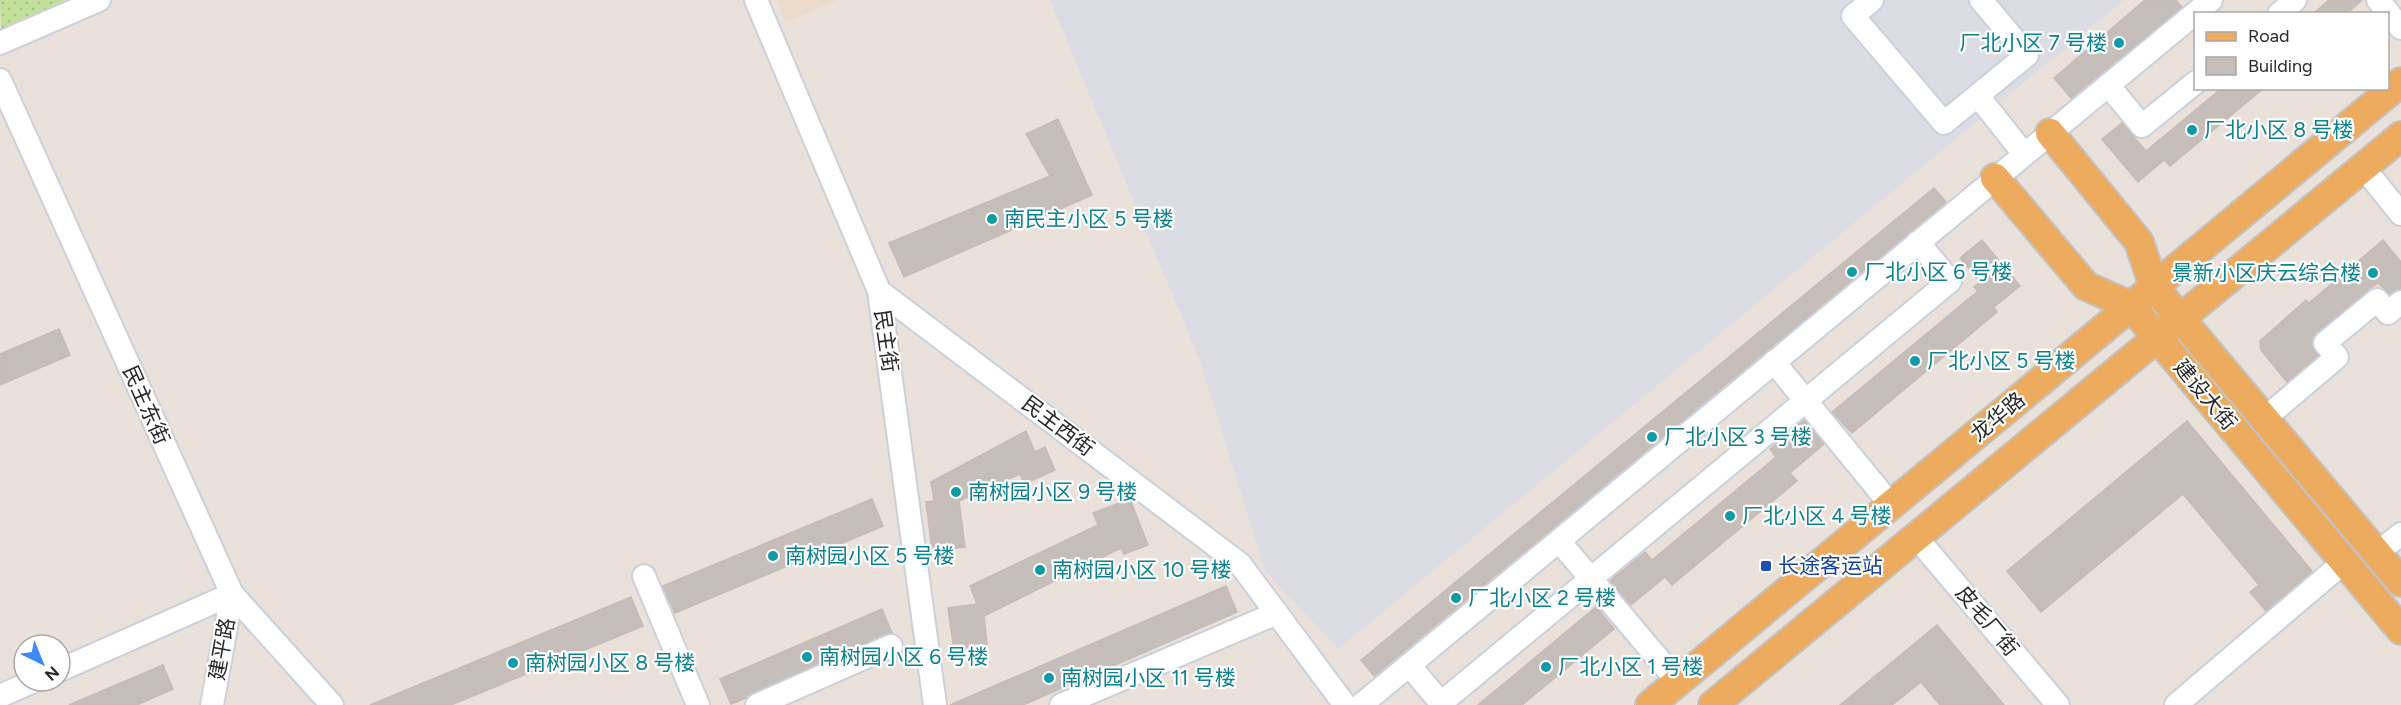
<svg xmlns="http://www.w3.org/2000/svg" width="2401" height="705" viewBox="0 0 2401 705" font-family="Figtree,'Noto Sans SC',sans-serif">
<defs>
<pattern id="park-dots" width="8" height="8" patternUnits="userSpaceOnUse" patternTransform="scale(1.5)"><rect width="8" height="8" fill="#c2e099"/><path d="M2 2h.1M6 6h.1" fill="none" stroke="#a7c084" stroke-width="1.8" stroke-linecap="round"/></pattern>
</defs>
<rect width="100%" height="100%" fill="#ebe1db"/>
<polygon fill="#dcdce4" points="1050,0 2124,0 1338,649 1265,571 1200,361"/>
<polygon fill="#ecdacb" points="777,0 837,0 786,22"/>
<polygon fill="url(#park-dots)" points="0,0 66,0 1,29"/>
<g fill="#c6bebb" stroke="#c6bcb5" stroke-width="1.5">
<polygon points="2145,0 2176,0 2182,7 2071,98 2054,78"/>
<polygon points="2329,0 2362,0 2346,14 2313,14"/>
<polygon points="2222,88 2264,88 2170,166 2164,160 2138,182 2102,139 2122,123 2146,151"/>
<polygon points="1058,119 1092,195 904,277 889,243 1050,176 1026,134"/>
<polygon points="1934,188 1946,202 1374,676 1361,660"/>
<polygon points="1982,240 2020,286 1994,307 1997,312 1852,433 1832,412 1978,291 1974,287 1980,282 1960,258"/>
<polygon points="2383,240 2401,262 2401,289 2390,294 2378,283 2368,290 2316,333 2312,345 2318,355 2287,382 2261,350 2260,341 2306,300 2309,303"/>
<polygon points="59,329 70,355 0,385 0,354"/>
<polygon points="1804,420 1824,444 1790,473 1797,481 1672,585 1665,577 1631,605 1610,581 1645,552 1652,560 1776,457 1770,449"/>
<polygon points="2187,421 2312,571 2266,611 2250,592 2259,585 2183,494 2041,612 2007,571"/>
<polygon points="1026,431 1035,452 1045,447 1055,470 1024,484 1020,474 959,501 965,547 932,551 926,502 934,501 931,482"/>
<polygon points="872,499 883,526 675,613 663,586"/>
<polygon points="1130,499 1148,545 1124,554 1121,548 984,616 988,653 955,657 948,608 977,604 970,586 1098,525 1093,513"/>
<polygon points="1226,586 1237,612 1023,705 950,705"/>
<polygon points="631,597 643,626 451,705 370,705"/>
<polygon points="1596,607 1614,629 1522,705 1478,705"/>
<polygon points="882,609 892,633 752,693 746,698 731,704 720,679"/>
<polygon points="1937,625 2004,705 1940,705 1921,682 1892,705 1840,705"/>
<polygon points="163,665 173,689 137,705 69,705"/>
</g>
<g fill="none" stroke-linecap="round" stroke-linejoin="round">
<g stroke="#cad1db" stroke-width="26">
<g id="minor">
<polyline points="756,0 879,291 935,705"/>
<polyline points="1872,0 1853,16 1944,123 2027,55 1981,0"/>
<polyline points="2378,0 2401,28"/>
<polyline points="2279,14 2295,0"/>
<polyline points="0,43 99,0"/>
<polyline points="0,80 232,594 332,705"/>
<polyline points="2108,85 2142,126 2196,82"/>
<polyline points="1978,96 2024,154"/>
<polyline points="2363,167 2401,214"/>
<polyline points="879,291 1240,564 1345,705"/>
<polyline points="1774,362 1891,505"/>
<polyline points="2264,419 2337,357 2325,343 2377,300 2388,313 2401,302"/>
<polyline points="1916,537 2058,705"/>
<polyline points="1559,541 1678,682"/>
<polyline points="2377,553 2401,534"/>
<polyline points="644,576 698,705"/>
<polyline points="1409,665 1441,703 1950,281 1918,242"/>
<polyline points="60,670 232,594"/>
<polyline points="0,696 34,681"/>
<polyline points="212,705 232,594"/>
<polyline points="757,705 891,646"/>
<polyline points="1061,705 1277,613"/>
<polyline points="1361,705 2211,0"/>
<polyline points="2176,705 2344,562"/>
</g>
</g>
<g stroke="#c3c3c3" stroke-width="32">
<g id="major">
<polyline points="2050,133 2139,242 2154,287 2401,582"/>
<polyline points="1995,178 2086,286 2131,306 2401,630"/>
<polyline points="1650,705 2401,82"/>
<polyline points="1713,705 2401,136"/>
</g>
</g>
<use href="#minor" stroke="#fff" stroke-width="22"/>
<use href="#major" stroke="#ecab5f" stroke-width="28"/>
</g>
<g fill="#0f9aa8" stroke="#fff" stroke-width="2">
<circle cx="2119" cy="43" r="6"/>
<circle cx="2192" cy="130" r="6"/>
<circle cx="992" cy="219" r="6"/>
<circle cx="1852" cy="272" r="6"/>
<circle cx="2373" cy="273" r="6"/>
<circle cx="1915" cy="361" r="6"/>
<circle cx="1652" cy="437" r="6"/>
<circle cx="956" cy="492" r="6"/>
<circle cx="1730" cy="516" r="6"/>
<circle cx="773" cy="556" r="6"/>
<circle cx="1040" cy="570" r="6"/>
<circle cx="1456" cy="598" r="6"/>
<circle cx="807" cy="657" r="6"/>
<circle cx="513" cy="663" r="6"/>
<circle cx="1546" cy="667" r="6"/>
<circle cx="1049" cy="678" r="6"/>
</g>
<rect fill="#1a4fb4" stroke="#fff" stroke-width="2" x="1760" y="560" width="12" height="12" rx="3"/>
<g text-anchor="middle" stroke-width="4.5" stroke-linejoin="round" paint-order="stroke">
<g font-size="21" fill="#0d838f" stroke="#fff" text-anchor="start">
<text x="2107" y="50" text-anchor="end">厂北小区 7 号楼</text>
<text x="2204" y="137">厂北小区 8 号楼</text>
<text x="1004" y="226">南民主小区 5 号楼</text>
<text x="1864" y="279">厂北小区 6 号楼</text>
<text x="2361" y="280" text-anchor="end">景新小区庆云综合楼</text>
<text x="1927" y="368">厂北小区 5 号楼</text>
<text x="1664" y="444">厂北小区 3 号楼</text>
<text x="968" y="499">南树园小区 9 号楼</text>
<text x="1742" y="523">厂北小区 4 号楼</text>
<text x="785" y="563">南树园小区 5 号楼</text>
<text x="1052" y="577">南树园小区 10 号楼</text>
<text x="1468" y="605">厂北小区 2 号楼</text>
<text x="819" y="664">南树园小区 6 号楼</text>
<text x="525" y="670">南树园小区 8 号楼</text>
<text x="1558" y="674">厂北小区 1 号楼</text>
<text x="1061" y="685">南树园小区 11 号楼</text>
</g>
<g font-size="21" fill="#292929" stroke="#fff">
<text transform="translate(886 341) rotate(82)" y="7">民主街</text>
<text transform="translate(2205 395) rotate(50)" y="7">建设大街</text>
<text transform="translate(146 405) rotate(66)" y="7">民主东街</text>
<text transform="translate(1998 417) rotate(-40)" y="7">龙华路</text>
<text transform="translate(1058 426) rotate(37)" y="7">民主西街</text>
<text transform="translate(1987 621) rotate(50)" y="7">皮毛厂街</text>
<text transform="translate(222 649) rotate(-80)" y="7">建平路</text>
</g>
<g font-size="21" fill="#164399" stroke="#fff" text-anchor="start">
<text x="1778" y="573">长途客运站</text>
</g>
</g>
<rect x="2194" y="12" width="195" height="78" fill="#ffffff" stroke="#a9a9a9" stroke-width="1.5"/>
<rect x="2206" y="32" width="30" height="9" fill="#ecab5f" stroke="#a9a9a9" stroke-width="1.5"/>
<text x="2248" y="42" font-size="18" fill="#292929">Road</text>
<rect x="2206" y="57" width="30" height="18" fill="#c6bebb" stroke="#a9a9a9" stroke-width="1.5"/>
<text x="2248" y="72" font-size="18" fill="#292929">Building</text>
<g transform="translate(42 663) rotate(137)"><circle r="28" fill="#ffffff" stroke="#a9a9a9" stroke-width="1.5"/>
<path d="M0-4.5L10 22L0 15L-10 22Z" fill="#3f8af4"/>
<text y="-9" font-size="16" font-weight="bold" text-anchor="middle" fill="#292929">N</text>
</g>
</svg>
